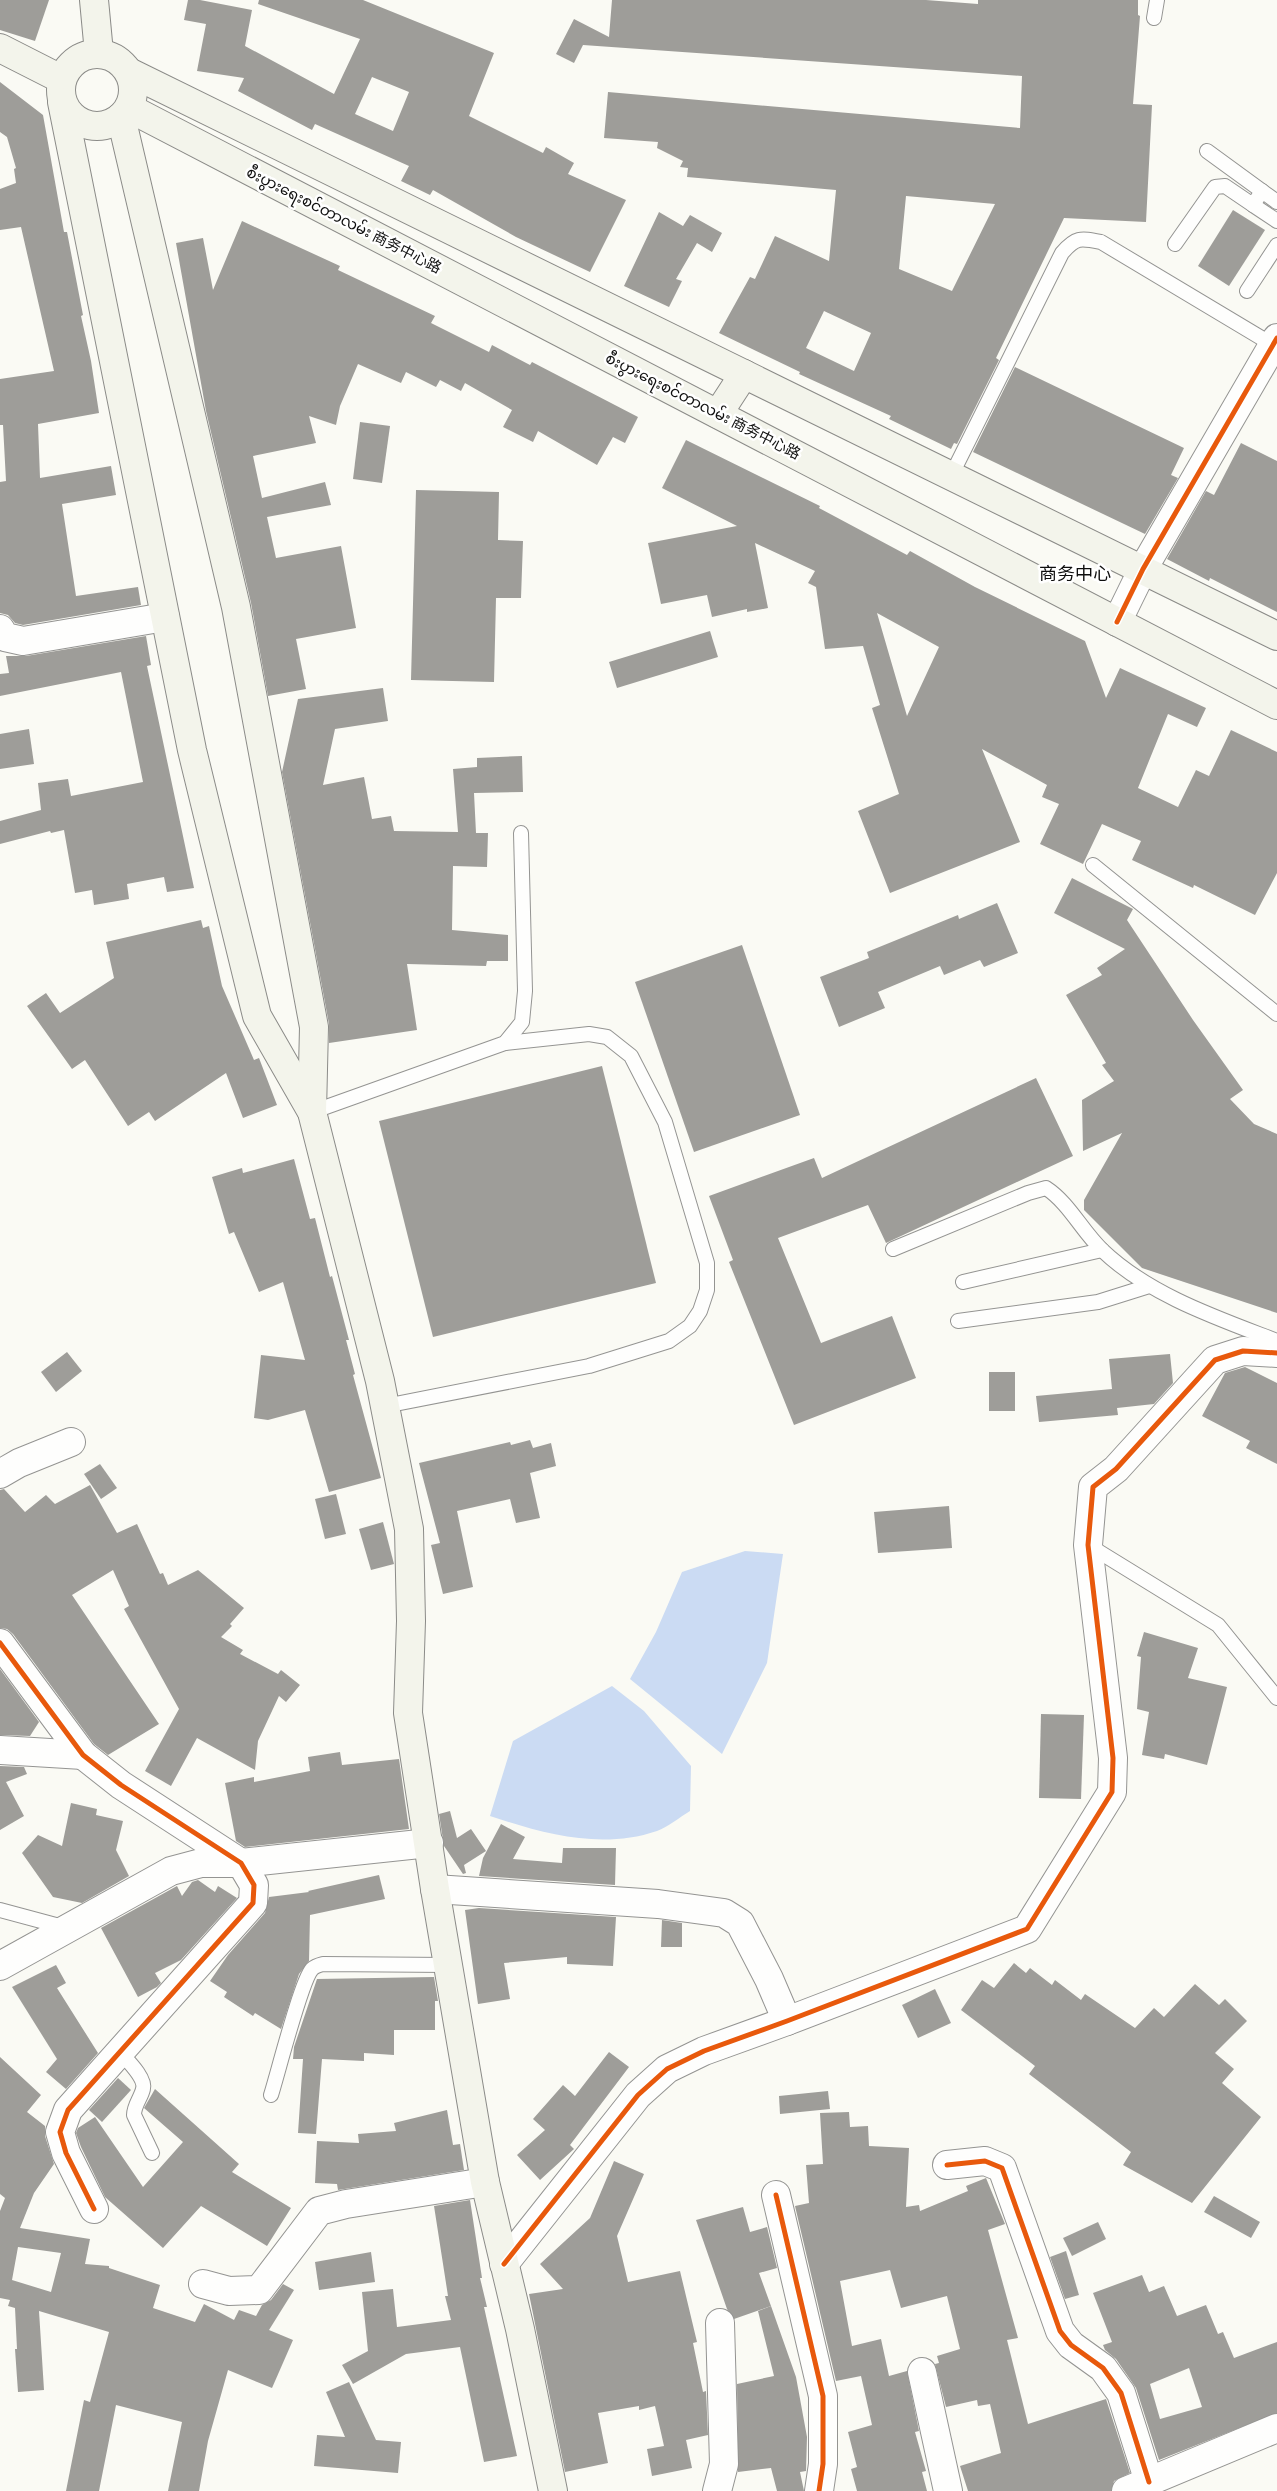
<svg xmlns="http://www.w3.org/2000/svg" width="1277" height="2491" viewBox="0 0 1277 2491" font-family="'Source Serif 4','Noto Sans SC','Noto Sans Myanmar',serif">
<rect width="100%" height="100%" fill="#fafaf4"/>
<g fill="#cbdbf3">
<polygon points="745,1551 783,1554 767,1663 722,1754 630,1679 656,1632 682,1572"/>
<path d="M612 1686 644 1711 691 1766 690 1811C680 1817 668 1827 657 1831 601 1850 544 1834 490 1816L513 1741Z"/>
</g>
<g fill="#9e9d99" fill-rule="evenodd">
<polygon points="0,0 49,0 35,41 0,30"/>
<path d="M188 0H200L252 10 245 46 334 94 360 39 258 4 259 0H363L494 53 469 116 543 153 546 147 574 163 568 174 626 200 590 272 516 237 433 190 430 195 401 181 409 166 315 124 312 130 238 91 244 78 197 71 206 24 184 20ZM372 77 409 92 393 131 355 114Z"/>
<path d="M612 0H926L978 4V0H1138V15L1140 16 1133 104 1152 105 1146 222 1064 218 996 358 999 360 957 444 954 443 951 449 889 419 891 416 799 374 800 372 719 333 750 277 755 279 775 236 829 261 836 190 687 177 688 168 680 167 683 161 657 148 658 142 604 138 608 92 1020 128 1022 76 583 45 574 63 556 54 574 19 609 37ZM906 196 995 204 952 291 899 269ZM824 311 871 333 854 371 806 348Z"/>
<polygon points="0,82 43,115 64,232 67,232 83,315 81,316 91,361 99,413 38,424 40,478 111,466 116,495 62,504 76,596 138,587 141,605 23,625 15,623 8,615 0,613 0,482 6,481 3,425 0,425 0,379 54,371 21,227 0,230 0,189 16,183 14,169 16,168 7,137 0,132"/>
<polygon points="1233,210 1265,230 1229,286 1198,266"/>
<polygon points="659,212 683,226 690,215 722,233 712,252 697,243 676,279 682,281 669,307 624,286"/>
<polygon points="242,221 340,266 338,270 435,316 431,323 489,352 492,345 530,365 532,362 638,417 625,443 613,437 597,465 538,431 533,442 503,427 512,410 465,383 461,391 440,380 436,387 406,372 401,383 358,364 340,406 336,425 309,416 316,443 253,456 262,498 325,482 331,505 267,517 276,558 341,546 356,628 296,639 306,689 268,696 251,603 206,411 176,243 203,238 213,290"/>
<polygon points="1015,367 1184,448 1171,475 1178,478 1145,534 973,452"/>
<polygon points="360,422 390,426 382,483 353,479"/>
<path d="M686 440 820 506 819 508 907 555 910 551 975 587 1085 641 1106 698 1120 668 1206 708 1197 727 1168 714 1138 788 1178 807 1196 770 1209 776 1231 730 1277 752V873L1255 915 1194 885 1193 888 1132 860 1141 841 1102 824 1083 864 1040 844 1059 804 1042 797 1047 785 982 749 1020 842 890 893 858 811 899 794 872 708 880 705 863 646 825 649 816 587 808 583 815 571 755 543 768 608 747 612V609L712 617 707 595 661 604 648 543 737 526 662 488ZM877 613 939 647 907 716Z"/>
<polygon points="1241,443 1277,461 1277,612 1210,578 1209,581 1167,559 1206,491 1214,495"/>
<polygon points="416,490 499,492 498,540 523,541 521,598 496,598 494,682 411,680"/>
<polygon points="710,631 718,657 617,688 609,662"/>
<polygon points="146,636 151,665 147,666 194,888 167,892 164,877 127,884 129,899 94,905 92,890 75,893 64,830 51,833 50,831 0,844 0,821 41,810 38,783 68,779 71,796 143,782 121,672 0,696 0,674 9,673 6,656 26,656"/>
<polygon points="383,688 388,721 335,729 323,785 364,777 372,819 391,816 394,831 458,832 453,769 477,767 477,758 522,756 523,792 474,793 476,833 488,833 487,867 453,866 452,930 508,935 508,961 487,961 486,966 407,964 417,1030 329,1043 329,1024 282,772 298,699"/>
<polygon points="29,729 34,764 0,769 0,734"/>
<polygon points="1072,878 1133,909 1127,920 1193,1020 1243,1090 1230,1099 1254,1124 1277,1134 1277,1313 1142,1268 1084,1210 1084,1200 1122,1133 1083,1151 1082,1100 1114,1081 1102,1065 1106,1063 1066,995 1102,975 1097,968 1125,949 1054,913"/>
<polygon points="997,903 1018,953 984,967 980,960 944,975 940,966 878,992 885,1008 839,1027 820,977 869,958 867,952 958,915 959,919"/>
<polygon points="201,920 203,928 209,926 222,986 254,1060 259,1058 277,1105 243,1118 226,1073 155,1121 149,1112 128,1126 85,1060 72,1069 27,1006 46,993 60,1013 114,978 106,942"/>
<polygon points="742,945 800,1115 694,1152 635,982"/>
<polygon points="602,1066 656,1283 433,1337 379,1121"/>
<polygon points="1036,1078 1073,1156 886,1243 868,1205 778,1238 821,1343 892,1316 916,1378 794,1425 729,1262 733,1260 709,1196 814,1158 822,1178"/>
<polygon points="294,1159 310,1219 315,1218 330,1277 332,1276 349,1340 346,1340 355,1374 353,1375 381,1478 329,1492 305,1410 268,1420 254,1418 261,1355 305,1360 283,1282 259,1292 234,1232 229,1234 212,1177 242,1168 243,1173"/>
<polygon points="67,1352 82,1371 56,1392 41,1372"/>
<polygon points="1170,1354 1173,1383 1154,1404 1117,1408 1118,1415 1039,1422 1036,1396 1112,1389 1109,1359"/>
<polygon points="1245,1367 1277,1383 1277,1464 1246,1448 1250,1441 1202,1416 1225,1373"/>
<rect x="989" y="1372" width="26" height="39"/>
<polygon points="530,1440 533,1448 551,1443 556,1466 530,1473 540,1518 516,1523 510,1499 457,1511 473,1587 443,1594 431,1545 440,1543 419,1463 510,1442 511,1445"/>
<polygon points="100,1464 117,1488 101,1499 84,1474"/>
<polygon points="90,1485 117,1533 137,1524 160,1574 163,1573 168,1585 198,1570 244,1608 230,1624 232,1626 221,1637 243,1650 240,1654 278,1674 281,1670 300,1685 286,1702 279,1696 258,1741 255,1770 197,1738 171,1786 145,1771 179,1709 124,1609 129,1606 113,1570 72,1595 159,1724 108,1755 94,1744 13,1634 7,1629 0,1628 0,1490 4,1489 25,1512 46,1495 55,1504"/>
<polygon points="336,1494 346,1534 325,1539 315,1499"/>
<polygon points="949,1506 952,1548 878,1553 874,1512"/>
<polygon points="383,1522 394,1564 371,1570 359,1529"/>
<polygon points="1144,1632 1198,1648 1188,1678 1227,1687 1207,1765 1165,1754 1164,1759 1142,1755 1149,1712 1137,1709 1141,1657 1137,1656"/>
<polygon points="0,1669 39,1722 30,1736 0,1735"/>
<polygon points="1041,1714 1084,1715 1081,1799 1039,1798"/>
<polygon points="340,1752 342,1765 399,1759 409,1829 245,1847 236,1841 225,1783 254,1777 254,1782 310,1771 308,1757"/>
<polygon points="0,1766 24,1767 27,1774 6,1782 24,1816 0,1830"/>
<polygon points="71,1803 97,1809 96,1815 123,1821 116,1850 129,1876 82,1903 53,1897 22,1853 38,1835 62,1846"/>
<polygon points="450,1811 457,1838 471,1829 486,1851 464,1865 466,1873 463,1874 444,1846 439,1814"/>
<polygon points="501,1824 525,1837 513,1859 562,1863 563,1848 616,1848 615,1885 479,1876 483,1858"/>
<polygon points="379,1875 385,1899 310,1915 309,1961 299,1974 281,2029 255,2013 253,2016 224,1997 227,1992 210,1981 228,1955 265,1913 269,1897 309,1892 308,1891"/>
<polygon points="198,1880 215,1892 218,1886 237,1898 181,1960 155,1973 161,1983 157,1987 138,1997 101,1928 177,1886 182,1896 192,1882"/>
<polygon points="479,1908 616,1917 613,1966 567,1964 567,1957 504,1963 510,1999 478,2004 465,1910"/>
<polygon points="662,1920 682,1923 682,1947 661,1947"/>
<polygon points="1014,1963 1026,1973 1030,1968 1052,1985 1055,1980 1081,2000 1085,1994 1135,2028 1154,2008 1164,2017 1195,1984 1219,2005 1225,1999 1247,2021 1215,2053 1234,2069 1222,2083 1261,2117 1192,2203 1123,2165 1131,2152 1029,2074 1035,2066 961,2010 982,1980 994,1988"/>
<polygon points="56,1965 66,1983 57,1988 98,2053 66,2089 46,2072 57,2059 12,1987"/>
<polygon points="434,1977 438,2001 435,2001 435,2030 394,2030 394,2055 364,2053 364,2061 322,2059 316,2134 298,2133 303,2059 293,2059 294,2047 317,1979"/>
<polygon points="935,1989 951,2023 918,2038 902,2005"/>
<polygon points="609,2052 629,2067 570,2145 574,2149 540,2180 517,2155 545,2130 533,2119 563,2085 575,2096"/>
<path d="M0 2057 41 2095 27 2112 45 2126V2136L54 2164 34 2193 20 2228 90 2239 85 2264 109 2266V2268L160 2285 153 2308 195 2322 204 2304 234 2320 239 2310 256 2316 262 2305 271 2300 283 2284 294 2290 269 2330 293 2340 272 2388 228 2370 208 2441 199 2491H168L182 2422 116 2405 99 2491H66L84 2400 90 2402 109 2332 39 2311 44 2390 18 2392 15 2349H17L15 2308 8 2306 10 2300 0 2298V2211L5 2198 0 2194ZM18 2247 61 2253 51 2292 12 2280Z"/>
<polygon points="118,2078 131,2090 102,2122 89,2110"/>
<polygon points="155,2089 239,2164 232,2172 291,2208 267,2246 201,2206 163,2248 105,2197 81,2147 76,2133 78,2128 95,2117 143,2187 183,2142 144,2108"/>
<polygon points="828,2091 830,2109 780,2114 779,2096"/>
<polygon points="447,2110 453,2145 460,2144 464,2170 338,2190 337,2184 315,2183 317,2141 359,2143 358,2134 396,2131 394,2123"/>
<polygon points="849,2112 850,2127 868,2126 869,2146 909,2148 906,2207 919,2205 920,2211 968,2191 966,2186 986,2178 1005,2224 988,2230 1018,2338 1007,2340 1028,2424 1106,2399 1130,2473 1114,2481 1111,2491 968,2491 960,2466 1001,2453 990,2404 978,2406 977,2400 946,2407 935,2364 939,2363 937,2356 960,2349 947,2296 901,2308 890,2270 840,2281 852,2346 881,2339 889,2376 907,2371 919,2431 915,2432 926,2471 922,2472 927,2491 857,2491 851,2469 857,2467 848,2432 872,2425 861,2376 836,2381 795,2206 809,2203 806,2165 823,2164 820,2113"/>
<polygon points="614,2161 644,2174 617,2236 628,2282 680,2271 697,2342 693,2343 703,2392 706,2391 708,2435 686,2440 692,2468 652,2476 647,2449 664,2446 655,2406 639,2410 639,2406 598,2413 608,2463 565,2472 529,2294 563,2289 540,2264 590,2218"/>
<polygon points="1214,2196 1260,2222 1251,2238 1204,2212"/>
<polygon points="470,2200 482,2278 480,2278 487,2307 484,2307 517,2456 484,2462 460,2347 406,2354 353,2384 342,2365 368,2351 362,2292 393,2289 397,2327 451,2320 445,2296 448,2296 434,2206"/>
<polygon points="743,2207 750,2232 767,2227 777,2268 759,2273 771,2306 734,2319 727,2309 696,2220"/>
<polygon points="1098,2222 1106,2239 1072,2256 1063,2238"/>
<polygon points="1066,2251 1079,2295 1065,2299 1050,2257"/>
<polygon points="371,2252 375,2282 319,2290 315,2262"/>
<path d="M1142 2275 1149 2292 1164 2286 1177 2316 1206 2305 1218 2334 1223 2332 1234 2358 1277 2342V2413L1159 2460 1136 2388 1116 2359 1105 2350 1103 2345 1112 2342 1093 2293ZM1189 2368 1202 2407 1160 2419 1150 2384Z"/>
<polygon points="771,2306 796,2377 807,2437 806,2471 800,2472 804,2491 777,2491 771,2468 738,2472 737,2384 774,2376 758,2311"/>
<polygon points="349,2382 376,2440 401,2442 398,2473 314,2466 317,2435 345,2437 326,2392"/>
</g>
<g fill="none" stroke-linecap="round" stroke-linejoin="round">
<g stroke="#949492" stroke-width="16">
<g id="lane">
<polyline points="1154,18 1157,0"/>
<polyline points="1207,151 1277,202"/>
<polyline points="1253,205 1277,221"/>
<polyline points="1175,244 1215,187 1225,186 1253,205 1262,191"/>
<polyline points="1247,291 1277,245"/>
<path d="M951 476 1062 253C1076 237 1080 238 1101 242L1273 345"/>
<polyline points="1093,865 1277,1014"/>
<polyline points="312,1112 505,1043 522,1022 525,991 521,833"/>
<path d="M893 1249 1028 1193 1046 1188C1069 1203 1082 1231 1102 1250 1149 1295 1217 1318 1277 1341"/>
<polyline points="963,1282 1102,1250"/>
<polyline points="958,1321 1098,1302 1149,1286"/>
<polyline points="385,1406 589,1366 669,1341 690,1326 700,1311 707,1290 707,1263 665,1122 631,1056 607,1037 589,1034 505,1043"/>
<polyline points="1088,1545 1218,1625 1277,1698"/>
<polyline points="0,1910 67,1928"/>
<path d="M120 2052C127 2060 146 2078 143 2089 141 2098 134 2105 134 2115L152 2153"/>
<path d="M271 2095C278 2073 301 1981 312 1969 315 1966 319 1965 323 1964L448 1965"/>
</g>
</g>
<g stroke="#949492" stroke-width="30">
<g id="street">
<polyline points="1117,622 1143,569 1277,338"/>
<polyline points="0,629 5,637 23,641 165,617"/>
<polyline points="0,1474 19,1463 71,1442"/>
<polyline points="0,1643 83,1755 121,1785 241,1863 254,1885 253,1903 68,2110 60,2132 66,2153 94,2209"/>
<polyline points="0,1750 83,1755"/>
<polyline points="435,1889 658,1904 724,1913 740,1923 769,1979 787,2021"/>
<polyline points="0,1966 171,1871 201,1863 241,1863 429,1843"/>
<polyline points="947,2165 985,2161 1002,2168 1060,2331 1071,2345 1103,2368 1121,2393 1149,2482"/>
<polyline points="776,2195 823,2396 823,2464 819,2491"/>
<polyline points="504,2264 638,2095 667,2069 704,2051 787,2021 1027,1929 1112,1792 1113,1758 1088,1545 1093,1487 1116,1469 1215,1360 1243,1351 1277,1353"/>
<polyline points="203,2284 229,2291 259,2290 319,2211 346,2204 485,2182"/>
<polyline points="922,2372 948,2491"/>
<polyline points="717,2491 724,2464 720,2323"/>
<polyline points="1126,2491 1277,2428"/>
</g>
</g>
<g stroke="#8b8b88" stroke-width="30">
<g id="secondary">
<polyline points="94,0 99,53"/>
<polyline points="0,48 61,79"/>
<circle cx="97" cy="90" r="36"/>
<polyline points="129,72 1277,636"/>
<polyline points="62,102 192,750 257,1016 312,1112 380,1381 409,1529 411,1621 408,1713 435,1889 485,2182 520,2329 553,2491"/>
<polyline points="129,108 1277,705"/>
<polyline points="121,117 236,607 314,1027 312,1112"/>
<polyline points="718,414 744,374"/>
</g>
</g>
<use href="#lane" stroke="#fefefd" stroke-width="14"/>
<use href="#street" stroke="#fefefd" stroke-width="28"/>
<use href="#secondary" stroke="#f3f4eb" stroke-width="28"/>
<g stroke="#fff" stroke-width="8">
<g id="cycleway">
<polyline points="1117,622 1143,569 1277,338"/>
<polyline points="0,1643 83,1755 121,1785 241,1863 254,1885 253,1903 68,2110 60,2132 66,2153 94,2209"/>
<polyline points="947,2165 985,2161 1002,2168 1060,2331 1071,2345 1103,2368 1121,2393 1149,2482"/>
<polyline points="776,2195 823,2396 823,2464 819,2491"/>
<polyline points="504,2264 638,2095 667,2069 704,2051 787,2021 1027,1929 1112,1792 1113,1758 1088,1545 1093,1487 1116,1469 1215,1360 1243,1351 1277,1353"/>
</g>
</g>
<use href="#cycleway" stroke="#e8590c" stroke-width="5"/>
</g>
<g text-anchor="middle" stroke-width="5" stroke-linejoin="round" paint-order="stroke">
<g font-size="15" fill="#0e0e0e" stroke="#fff">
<text transform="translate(344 220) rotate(27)" y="5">စီးပွားရေးစင်တာလမ်း 商务中心路</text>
<text transform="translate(703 406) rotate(27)" y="5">စီးပွားရေးစင်တာလမ်း 商务中心路</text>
</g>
<g font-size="18" fill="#0e0e0e" stroke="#fff">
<text x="1075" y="580">商务中心</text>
</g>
</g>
</svg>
